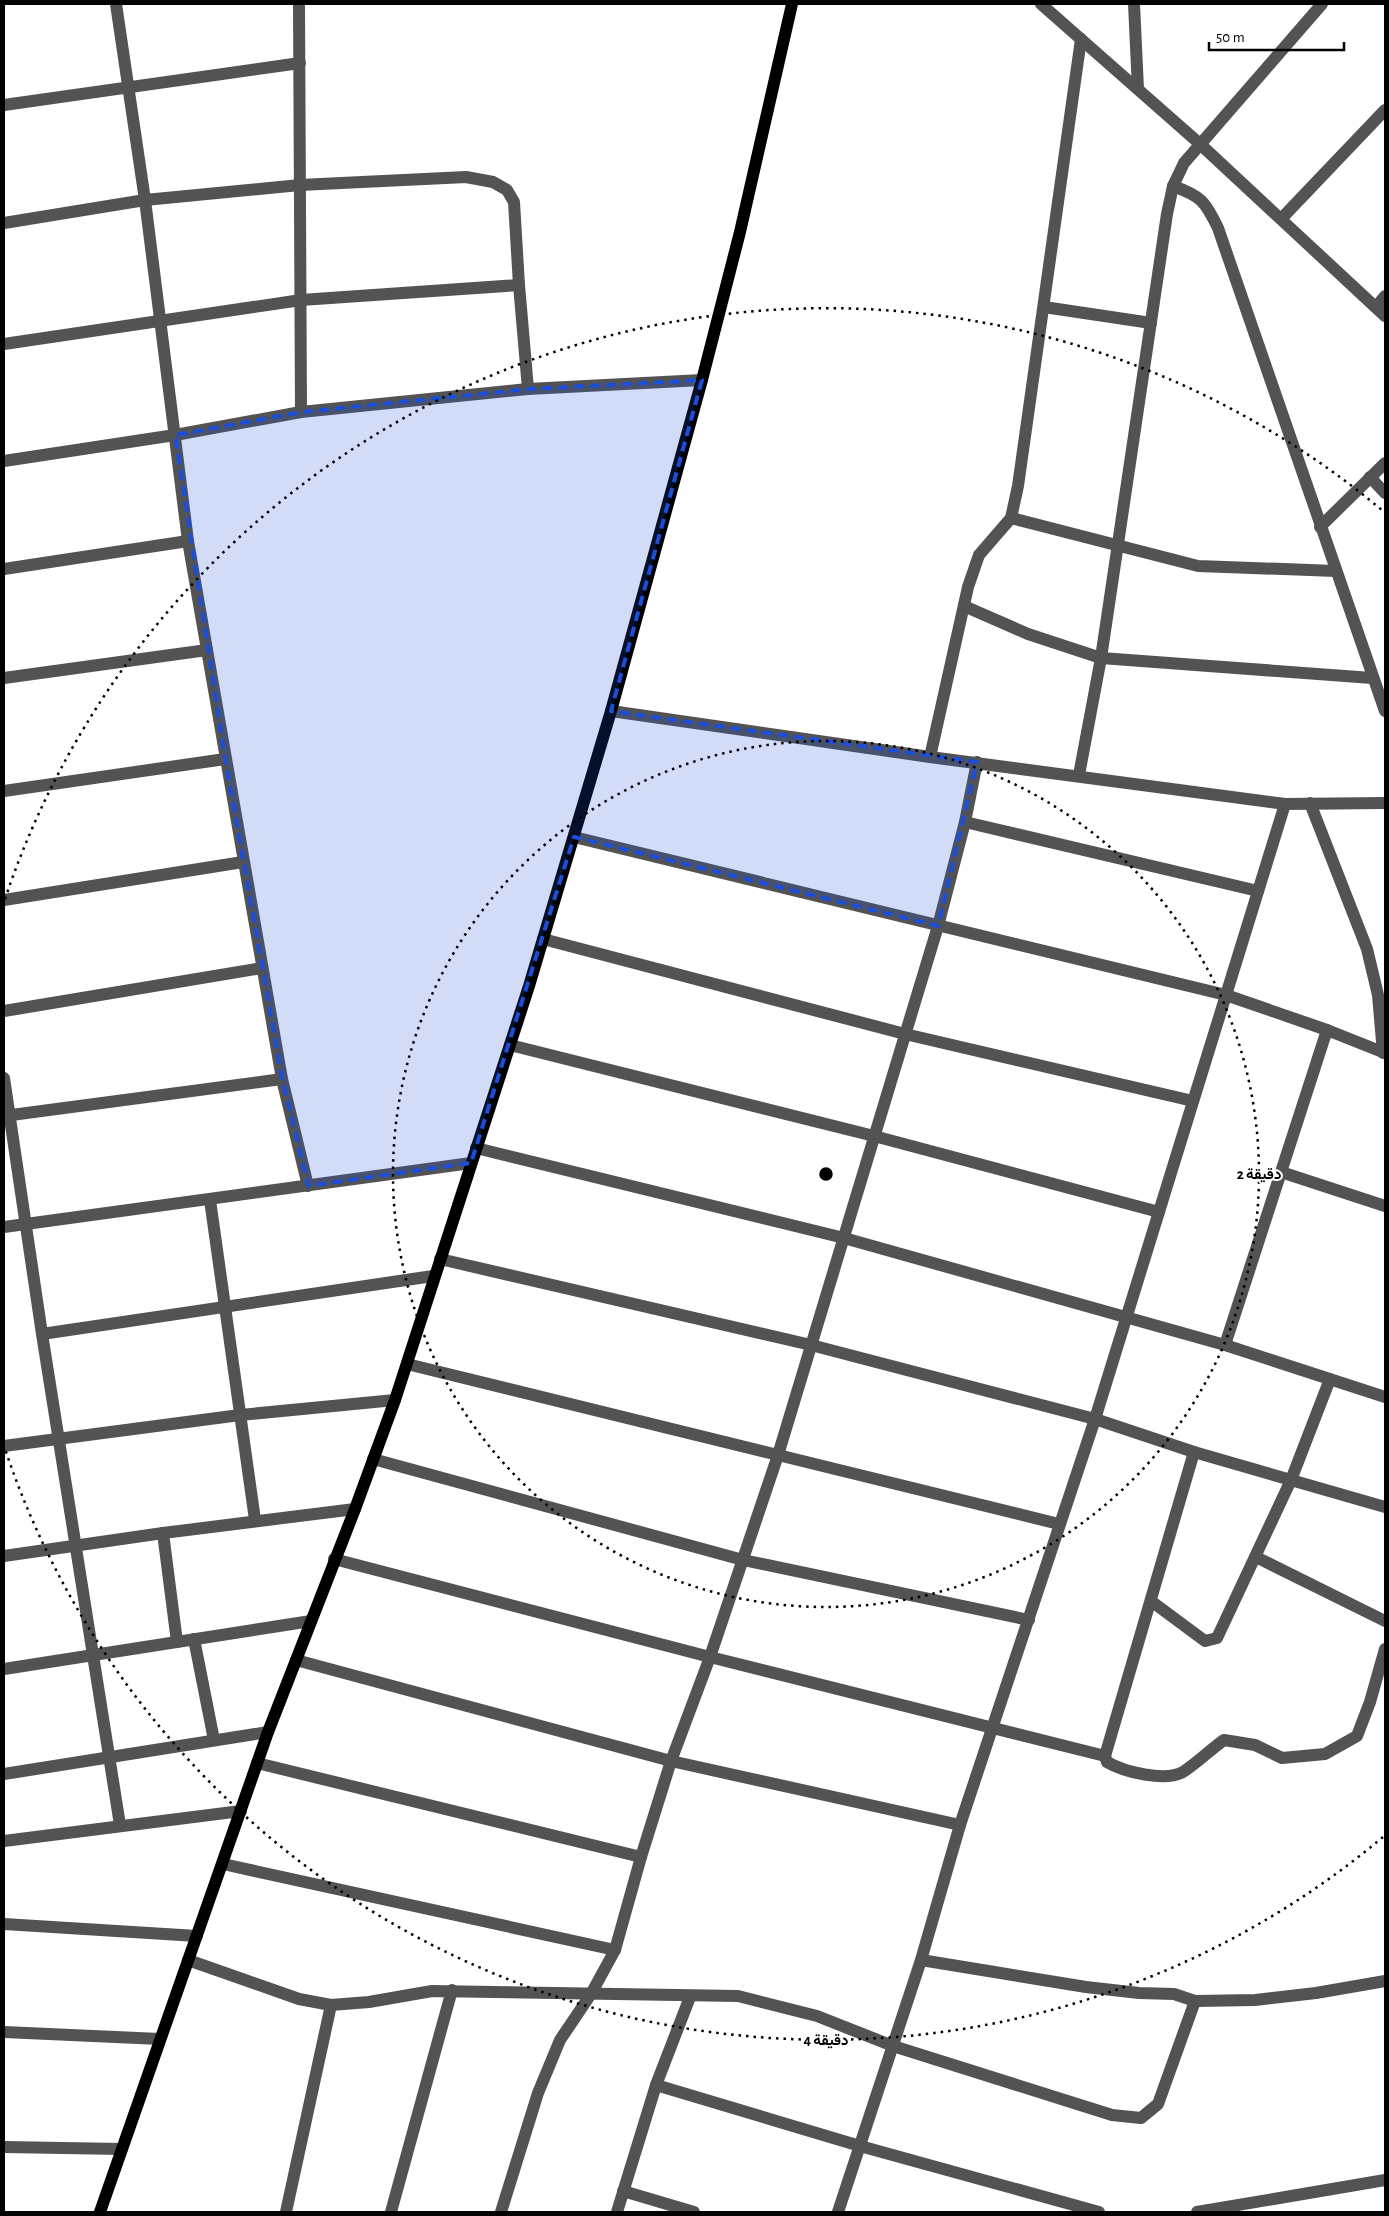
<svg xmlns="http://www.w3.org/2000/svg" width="1389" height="2216" viewBox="0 0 1389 2216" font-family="'Alegreya Sans',Vazirmatn,sans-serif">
<rect width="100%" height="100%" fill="#fff"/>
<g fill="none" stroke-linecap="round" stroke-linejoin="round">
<g stroke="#535353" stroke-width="12">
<polyline points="299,4 301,412"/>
<polyline points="1041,4 1200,144 1385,316"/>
<polyline points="1134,4 1138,89"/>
<polyline points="4,105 300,63"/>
<path d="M1173 186C1201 196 1205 201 1218 228L1385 711"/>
<polyline points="1281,219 1385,110"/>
<polyline points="4,223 145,200 300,185 466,177 493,182 507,190 514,202 519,285 528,389"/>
<polyline points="1044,307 1151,323"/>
<polyline points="1376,307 1385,296"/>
<polyline points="4,344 301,300 519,285"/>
<polyline points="4,461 175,435 301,412 528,389 702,380"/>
<polyline points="1370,477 1385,493"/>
<polyline points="1011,518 1198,566 1336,571"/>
<polyline points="1320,527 1385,463"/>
<polyline points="188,541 282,1079 308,1186"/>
<polyline points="4,569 188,541 145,200 116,4"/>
<polyline points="964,606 1028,634 1101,658 1372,678"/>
<polyline points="4,678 207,650"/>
<polyline points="611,711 930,757 1285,804 1385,803"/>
<polyline points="930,757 968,587 979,555 1011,518 1018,486 1081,39"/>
<polyline points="1079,775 1101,658 1167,214 1173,186 1184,163 1322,4"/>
<polyline points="4,791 225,759"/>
<polyline points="1310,803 1367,949 1378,995 1383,1053"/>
<polyline points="965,822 1258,891"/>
<polyline points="574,837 1226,995 1327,1030 1385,1053"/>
<polyline points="4,900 243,862"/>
<polyline points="543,939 905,1034 1193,1101"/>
<polyline points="4,1011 262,968"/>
<polyline points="510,1045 874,1136 1159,1212"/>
<polyline points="4,1078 42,1334 120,1825"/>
<polyline points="4,1116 282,1079"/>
<polyline points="476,1148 844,1238 1225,1345 1385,1397"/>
<polyline points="1281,1172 1385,1206"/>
<polyline points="210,1200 255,1520"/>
<polyline points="4,1227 471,1163"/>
<polyline points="440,1259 811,1345 1095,1419 1194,1452 1385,1507"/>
<polyline points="42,1334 433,1276"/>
<polyline points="1225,1345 1327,1030"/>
<polyline points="407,1364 778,1455 938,926 965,822 977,762"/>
<polyline points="4,1446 240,1415 395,1400"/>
<path d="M1194 1452 1105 1756 1107 1762C1124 1772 1165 1782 1183 1772 1197 1763 1210 1750 1224 1740L1255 1745 1282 1758 1325 1754 1357 1736 1370 1702 1385 1649"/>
<polyline points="373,1459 743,1560 1029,1620"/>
<polyline points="163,1533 177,1642"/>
<polyline points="4,1556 163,1533 355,1509"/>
<polyline points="1256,1557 1385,1621"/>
<polyline points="334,1559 710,1657 1105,1756"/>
<polyline points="1151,1601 1205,1641 1217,1638 1291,1480 1330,1379"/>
<polyline points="194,1639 214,1740"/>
<polyline points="296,1660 671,1761 960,1825 1095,1419 1285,804"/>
<polyline points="4,1669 311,1621"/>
<polyline points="257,1763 641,1857 671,1761 710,1657 778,1455 1059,1524"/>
<polyline points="4,1774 268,1732"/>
<polyline points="4,1841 241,1811"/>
<polyline points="223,1864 615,1950"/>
<polyline points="4,1924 197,1936"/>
<polyline points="188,1960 299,1999 331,2005 369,2002 432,1991 738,1996 817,2016 893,2046 1112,2115 1141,2118 1158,2104 1195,2001"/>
<polyline points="921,1960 1086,1987 1139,1993 1174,1994 1195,2001 1255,2000 1316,1993 1385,1981"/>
<polyline points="4,2032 160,2039"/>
<polyline points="656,2085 860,2146 1099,2212"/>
<polyline points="4,2147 122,2149"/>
<polyline points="623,2191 694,2212"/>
<polyline points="286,2212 331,2005"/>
<polyline points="391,2212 452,1990"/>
<polyline points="501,2212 538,2093 560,2040 591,1994 615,1950 641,1857"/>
<polyline points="617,2212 656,2085 690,1997"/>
<polyline points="838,2212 921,1960 960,1825"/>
<polyline points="1197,2212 1385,2180"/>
</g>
<polyline stroke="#000" stroke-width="12" points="100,2212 268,1732 355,1509 395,1400 529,986 611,711 702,380 740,232 792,4"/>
</g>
<path fill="#1d4ed8" fill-opacity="0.2" stroke="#1d4ed8" stroke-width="4" stroke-dasharray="10 6" stroke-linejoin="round" d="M702 380 611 711 977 762 938 926 574 837 471 1163 308 1186 282 1079 225 759 175 435 301 412 528 389Z"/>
<g fill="none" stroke="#000" stroke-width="2.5" stroke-dasharray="2.5 5">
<circle cx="826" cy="1174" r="433"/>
<path d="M1383 1837A866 866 0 0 1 5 1449M5 899A866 866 0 0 1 1383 511"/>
</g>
<circle cx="826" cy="1174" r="8" fill="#000" stroke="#fff" stroke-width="2.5"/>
<g font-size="15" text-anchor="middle" font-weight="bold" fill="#000" stroke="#fff" stroke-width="4" stroke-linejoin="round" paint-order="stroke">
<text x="1259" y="1179">2 دقيقة</text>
<text x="826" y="2045">4 دقيقة</text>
</g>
<rect width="1389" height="2216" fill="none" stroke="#000000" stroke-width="10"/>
<path d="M1209 42v8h135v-8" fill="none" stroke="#000000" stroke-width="2.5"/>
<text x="1216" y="42" font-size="15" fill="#000000" stroke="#ffffff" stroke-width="4" paint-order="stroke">50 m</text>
</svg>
